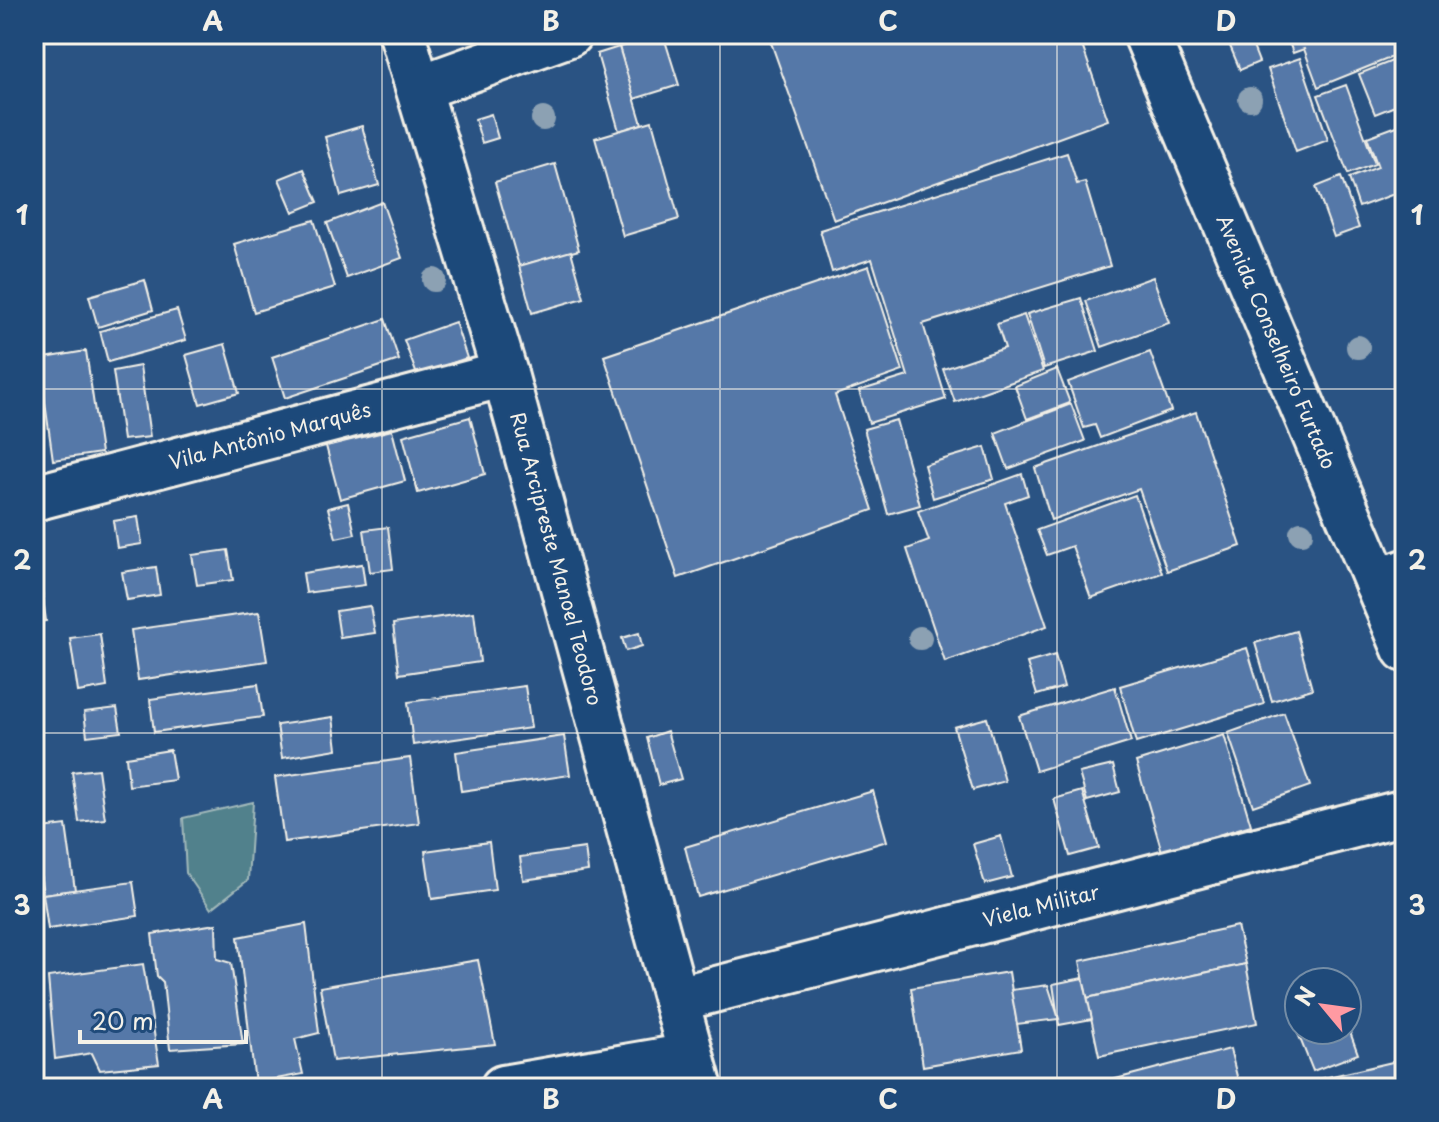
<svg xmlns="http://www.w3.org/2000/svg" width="1439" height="1122" viewBox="0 0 1439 1122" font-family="'Playpen Sans',sans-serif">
<rect width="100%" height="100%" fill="#2a5383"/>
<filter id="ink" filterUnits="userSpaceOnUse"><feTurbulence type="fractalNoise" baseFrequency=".0125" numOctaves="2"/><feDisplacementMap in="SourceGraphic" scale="16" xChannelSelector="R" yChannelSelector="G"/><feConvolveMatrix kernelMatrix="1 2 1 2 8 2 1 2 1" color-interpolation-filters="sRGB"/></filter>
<g filter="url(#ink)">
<polygon fill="#51818c" stroke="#a2b9ba" stroke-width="2" points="253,802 248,880 211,909 186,873 183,818"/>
<g fill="#5578a8" stroke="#f4f1e8" stroke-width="2">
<polygon points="663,34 679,85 634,99 619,47"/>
<polygon points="768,34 1078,34 1108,120 834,220"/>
<polygon points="1225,34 1248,34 1259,62 1240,70"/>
<polygon points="1286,34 1405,34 1405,52 1318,87 1304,49 1293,53"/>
<polygon points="619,47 642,124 619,131 597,54"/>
<polygon points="1405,56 1405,102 1375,114 1359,74"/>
<polygon points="1300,58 1328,140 1296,152 1268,69"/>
<polygon points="1346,85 1375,164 1348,174 1318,95"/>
<polygon points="491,114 498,138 482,143 475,119"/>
<polygon points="652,121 679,219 623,236 595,138"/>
<polygon points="1405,123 1405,190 1359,207 1349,178 1378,167 1367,137"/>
<polygon points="362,126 379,185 341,196 325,137"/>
<polygon points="1067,153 1077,184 1085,182 1110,266 923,324 946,399 869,423 859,391 908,376 872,259 832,272 820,230"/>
<polygon points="555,164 579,250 519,266 495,182"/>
<polygon points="304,169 318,202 293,212 279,179"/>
<polygon points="1341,177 1359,228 1334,237 1316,187"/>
<polygon points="382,202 402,258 347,278 327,223"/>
<polygon points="314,220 335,287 254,312 234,244"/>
<polygon points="571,251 584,298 532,313 519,266"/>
<polygon points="869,266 903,371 835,395 873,510 678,578 604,356"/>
<polygon points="1153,277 1169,323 1102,347 1086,301"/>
<polygon points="145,280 153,310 98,327 89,296"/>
<polygon points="1081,298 1098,351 1044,368 1027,314"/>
<polygon points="177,310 186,340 108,362 100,331"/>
<polygon points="1024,315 1043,371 955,402 943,369 1005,348 997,324"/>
<polygon points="385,319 399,360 285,398 272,357"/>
<polygon points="455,322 467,358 417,375 404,340"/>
<polygon points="225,344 239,393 200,404 186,355"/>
<polygon points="86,351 101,453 53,460 39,359"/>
<polygon points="1150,352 1171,411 1100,438 1095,425 1084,428 1068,382"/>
<polygon points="140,366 150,437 123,440 113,371"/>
<polygon points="1057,369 1070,403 1027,419 1015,386"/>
<polygon points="1071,404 1085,441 1008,469 995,433"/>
<polygon points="1196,412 1241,546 1167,571 1139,489 1051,520 1035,468"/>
<polygon points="470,417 485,474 418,493 403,436"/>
<polygon points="896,420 920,505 888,514 864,429"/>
<polygon points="392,430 405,481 340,499 326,446"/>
<polygon points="985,447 994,479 933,498 924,465"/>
<polygon points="1022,474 1028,495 1005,503 1047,626 945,662 907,549 929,541 918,511"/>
<polygon points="1135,495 1162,573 1091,598 1072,546 1047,555 1037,530"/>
<polygon points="348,503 355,534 336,538 328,508"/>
<polygon points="138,517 142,544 117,548 113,521"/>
<polygon points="388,527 393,569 370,572 364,530"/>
<polygon points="228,550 233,580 197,585 192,555"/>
<polygon points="362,564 365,585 306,593 303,573"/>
<polygon points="156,567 160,595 127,600 122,572"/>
<polygon points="42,591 46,621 34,623 34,592"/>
<polygon points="370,606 375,633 340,638 336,611"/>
<polygon points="259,612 267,661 138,680 131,630"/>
<polygon points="474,612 480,662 399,674 393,624"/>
<polygon points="1296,631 1312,689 1272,701 1255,643"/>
<polygon points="639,633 642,646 626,651 622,638"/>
<polygon points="100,634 107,687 78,692 70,638"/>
<polygon points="1247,648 1264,704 1136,743 1120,686"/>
<polygon points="1055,655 1064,687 1037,695 1027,663"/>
<polygon points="258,684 263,717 154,732 150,699"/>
<polygon points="525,686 531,728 413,745 408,702"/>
<polygon points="1115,687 1131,742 1036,771 1019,716"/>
<polygon points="117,708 121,732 87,736 84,712"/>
<polygon points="1284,713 1310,786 1253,806 1228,733"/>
<polygon points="333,717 337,749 282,758 277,725"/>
<polygon points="987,718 1005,781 973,790 954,727"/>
<polygon points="667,731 681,779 659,785 647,738"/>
<polygon points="1224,735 1251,825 1162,852 1136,762"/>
<polygon points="564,736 570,775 461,791 456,752"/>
<polygon points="170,750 175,780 129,786 126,757"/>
<polygon points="410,758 419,823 284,842 275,777"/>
<polygon points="1113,765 1120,792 1087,801 1079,773"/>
<polygon points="98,769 105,819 79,822 72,772"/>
<polygon points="873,791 887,841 698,897 685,847"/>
<polygon points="1082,791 1099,848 1070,856 1054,799"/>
<polygon points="66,825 75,890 43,894 34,829"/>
<polygon points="1001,836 1012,877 985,884 973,844"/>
<polygon points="489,842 495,890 432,899 425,851"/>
<polygon points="585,848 588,871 523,880 520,857"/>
<polygon points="133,882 138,916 48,929 43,894"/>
<polygon points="216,924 217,959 231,963 243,1044 170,1049 163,982 157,976 152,934"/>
<polygon points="306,924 319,1033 295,1039 303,1074 255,1083 238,937"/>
<polygon points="1237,926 1246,964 1087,998 1080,961"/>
<polygon points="478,960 495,1044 333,1061 320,987"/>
<polygon points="143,964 159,1064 100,1070 92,1053 55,1059 48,977"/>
<polygon points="1246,964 1257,1023 1099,1056 1087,998"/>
<polygon points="1009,972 1021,1049 923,1066 911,988"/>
<polygon points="1083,978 1092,1019 1059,1025 1053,984"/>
<polygon points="1048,985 1059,1019 1017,1024 1011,990"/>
<polygon points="1299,1024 1299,1030 1347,1030 1347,1024 1358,1054 1313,1071 1295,1026"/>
<polygon points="34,1033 40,1077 34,1078"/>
<polygon points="1230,1049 1240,1088 1110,1088 1108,1081"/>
<polygon points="1405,1059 1405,1088 1295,1088 1294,1085"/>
</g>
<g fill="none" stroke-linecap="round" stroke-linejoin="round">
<g stroke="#f4f1e8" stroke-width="50">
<g id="minor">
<polyline points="402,34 505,374 700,1088"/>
<polyline points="419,88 569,34"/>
<polyline points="34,498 505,374"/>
<polyline points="1377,583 1405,572"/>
<polyline points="678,999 1405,812"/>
<polyline points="503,1088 690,1056"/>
</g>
</g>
<g stroke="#f4f1e8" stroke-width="50">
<polyline id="major" points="1146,34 1405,649"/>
</g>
<use href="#minor" stroke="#1f4a7a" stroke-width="44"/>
<use href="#major" stroke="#1f4a7a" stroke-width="44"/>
</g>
<g fill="#8ca1b3">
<circle cx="1250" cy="99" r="12"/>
<circle cx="543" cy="119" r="12"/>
<circle cx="434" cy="280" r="12"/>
<circle cx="1358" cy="347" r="12"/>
<circle cx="1301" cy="533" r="12"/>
<circle cx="920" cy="638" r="12"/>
</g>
</g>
<path fill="none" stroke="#f4f1e8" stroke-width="2" stroke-opacity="0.55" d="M382 34V1088M720 34V1088M1057 34V1088M34 389H1405M34 733H1405"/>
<g text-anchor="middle" stroke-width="6" stroke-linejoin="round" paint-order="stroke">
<g font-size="20" fill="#f4f1e8" stroke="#1f4a7a">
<text transform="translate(1276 342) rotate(67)" y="7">Avenida Conselheiro Furtado</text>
<text transform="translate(270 436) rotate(-15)" y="7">Vila Antônio Marquês</text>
<text transform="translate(556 559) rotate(75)" y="7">Rua Arcipreste Manoel Teodoro</text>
<text transform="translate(1041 906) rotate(-14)" y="7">Viela Militar</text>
</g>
</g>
<rect width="1439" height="1122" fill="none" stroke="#1f4a7a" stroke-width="88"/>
<g transform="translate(1323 1006) rotate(299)"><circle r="38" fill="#1f4a7a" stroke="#748da6" stroke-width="2"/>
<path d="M0-6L14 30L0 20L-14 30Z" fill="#ff9aa2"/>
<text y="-12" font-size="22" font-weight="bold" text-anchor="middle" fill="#f4f1e8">N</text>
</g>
<path d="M80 1030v12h166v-12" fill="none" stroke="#f4f1e8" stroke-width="4"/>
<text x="92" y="1030" font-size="24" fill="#f4f1e8" stroke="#1f4a7a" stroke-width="6" paint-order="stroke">20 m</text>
<rect x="44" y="44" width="1351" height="1034" fill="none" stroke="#f4f1e8" stroke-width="3"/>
<g font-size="26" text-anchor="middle" font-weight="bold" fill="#f4f1e8">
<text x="213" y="31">A</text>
<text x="551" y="31">B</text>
<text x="888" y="31">C</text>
<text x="1226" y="31">D</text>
<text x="22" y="225">1</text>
<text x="1417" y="225">1</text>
<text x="22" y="570">2</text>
<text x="1417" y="570">2</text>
<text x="22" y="915">3</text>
<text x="1417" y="915">3</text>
<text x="213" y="1109">A</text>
<text x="551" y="1109">B</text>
<text x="888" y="1109">C</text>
<text x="1226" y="1109">D</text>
</g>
</svg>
